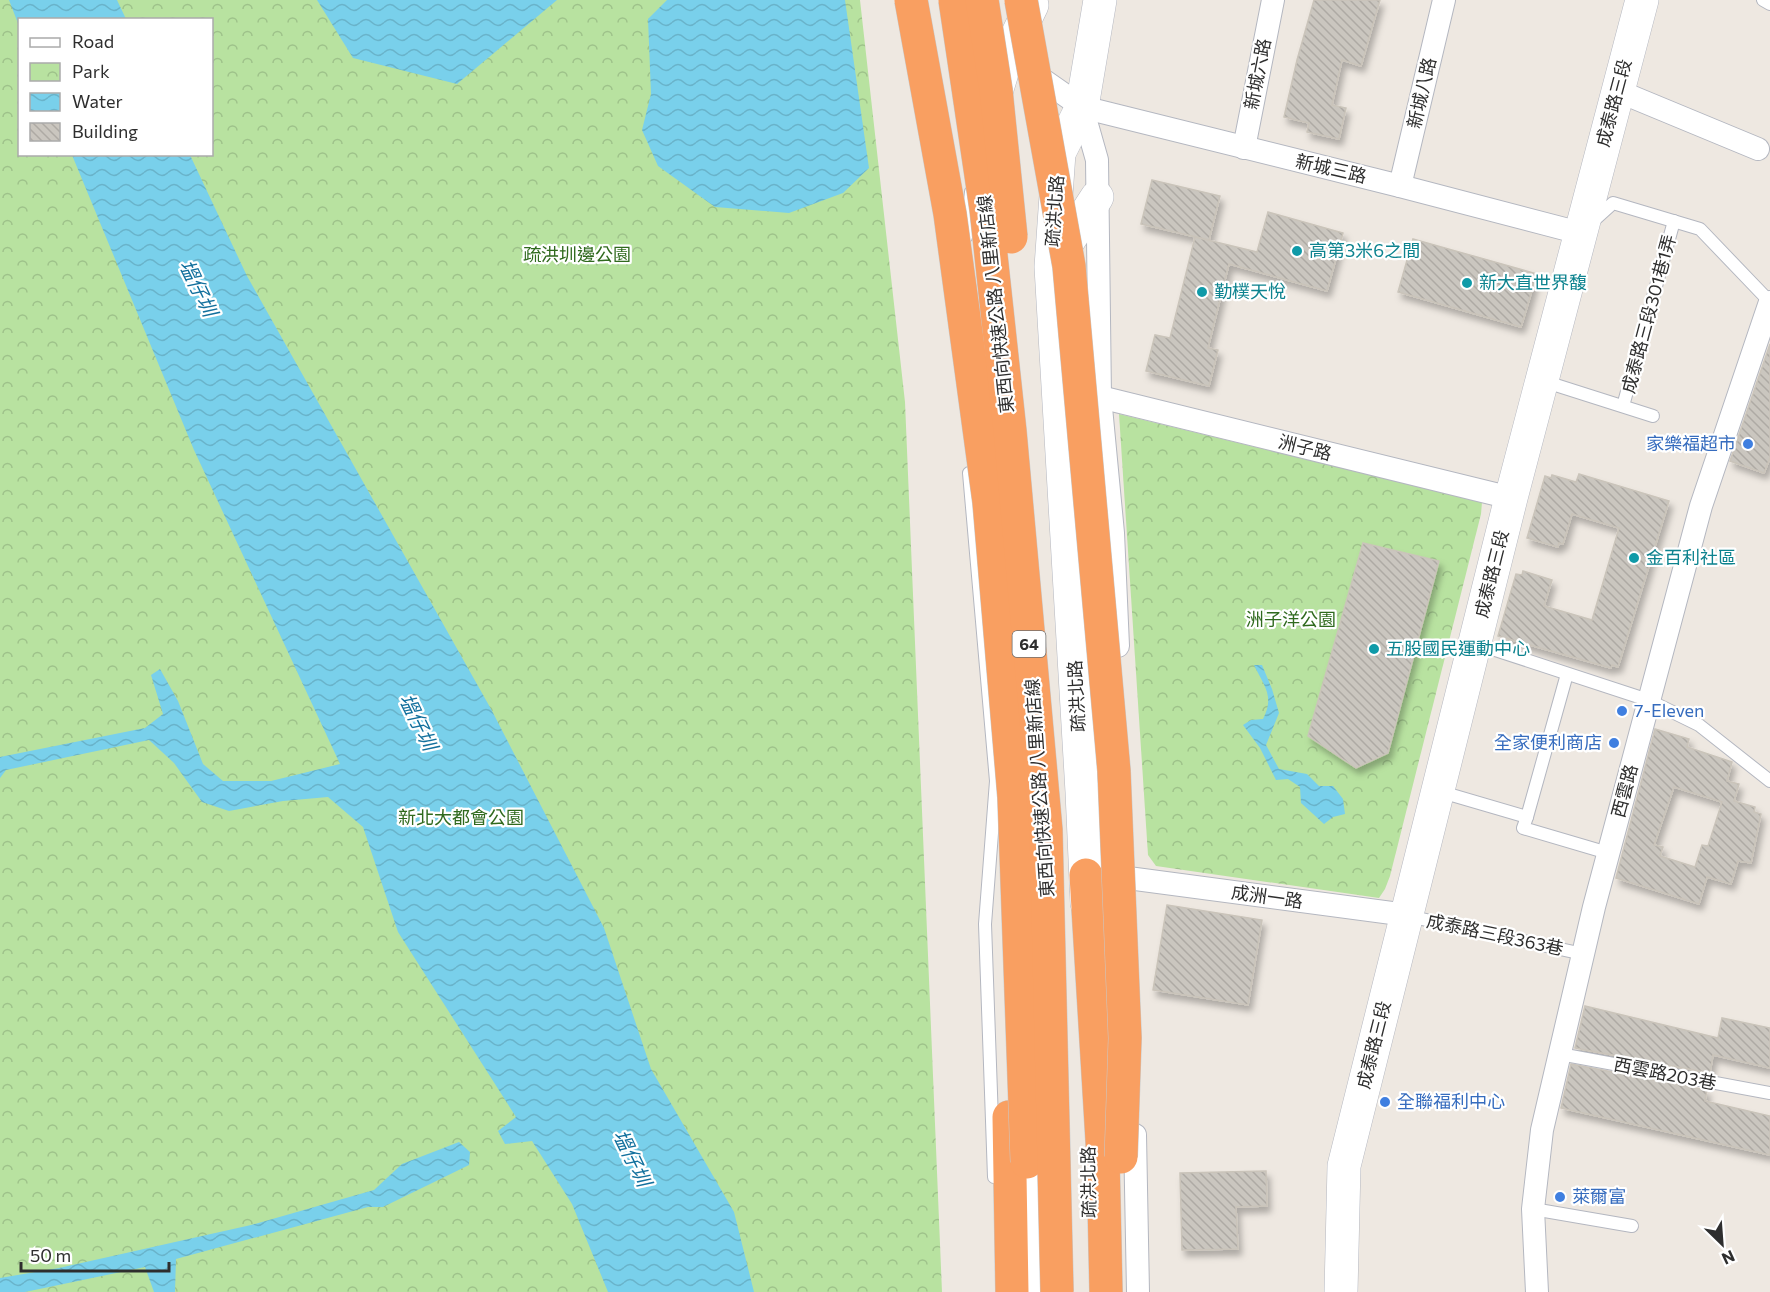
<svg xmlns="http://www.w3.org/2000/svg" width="1770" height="1292" viewBox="0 0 1770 1292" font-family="Commissioner,'Noto Sans TC',sans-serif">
<defs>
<pattern id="park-crowns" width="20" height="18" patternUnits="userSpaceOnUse" patternTransform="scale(1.5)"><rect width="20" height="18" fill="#b8e2a0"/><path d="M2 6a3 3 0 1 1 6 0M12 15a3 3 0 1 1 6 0" fill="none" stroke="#9ec28a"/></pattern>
<pattern id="water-waves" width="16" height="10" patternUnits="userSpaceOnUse" patternTransform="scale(1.5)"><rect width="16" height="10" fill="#79d0eb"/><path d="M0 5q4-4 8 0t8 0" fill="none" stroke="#69b3ca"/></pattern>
<pattern id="building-back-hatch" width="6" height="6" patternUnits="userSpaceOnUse" patternTransform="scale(1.5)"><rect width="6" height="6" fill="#cac6bf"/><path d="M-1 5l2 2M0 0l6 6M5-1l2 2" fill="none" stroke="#aeaaa4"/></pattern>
<filter id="shadow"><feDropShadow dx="3.5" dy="6" stdDeviation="3" flood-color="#0004"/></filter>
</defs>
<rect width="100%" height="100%" fill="#eee8e1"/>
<g fill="url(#park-crowns)" fill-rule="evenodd">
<path d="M0 0H860L905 402 942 1292H0ZM20 20H212V154H20Z"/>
<polygon points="1119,414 1482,502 1481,514 1390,876 1385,889 1379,898 1156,866 1148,855"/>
</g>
<g fill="url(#water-waves)">
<polygon points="9,0 117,0 126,19 20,20 19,26"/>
<polygon points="317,0 557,0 457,84 353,58"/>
<polygon points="667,0 845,0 869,168 843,193 789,213 715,207 658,166 642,130 651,94 648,19"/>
<polygon points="72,155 190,155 247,276 491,709 604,928 651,1069 734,1212 754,1292 608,1292 572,1204 532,1141 505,1144 498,1131 516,1117 398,932 363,827 328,797 283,801 229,811 202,802 174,763 149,740 6,770 0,778 0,757 145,728 163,714 151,675 160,669 178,701 203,764 223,781 271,781 340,764 194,450"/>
<path d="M1254 665H1262L1272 689 1279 713 1266 745 1279 769 1307 774 1319 786H1333L1343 799 1345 814 1333 817 1324 824 1301 803 1300 787 1288 779 1276 780 1260 748 1243 725 1251 720 1263 719C1275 696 1264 686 1254 665Z"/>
<polygon points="459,1142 470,1152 469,1165 383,1207 368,1207 176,1259 175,1292 154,1292 145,1267 25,1292 0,1292 0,1278 59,1268 251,1225 374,1190 402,1164"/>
</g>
<g fill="url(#building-back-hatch)" stroke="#cac4ba" stroke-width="1.5" fill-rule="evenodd" filter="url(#shadow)">
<polygon points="1314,0 1380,0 1361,66 1342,60 1332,105 1346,108 1339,139 1307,132 1309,123 1284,117 1297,60"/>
<polygon points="1152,180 1220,196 1209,240 1141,224"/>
<polygon points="1268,212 1343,233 1327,291 1229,264 1208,348 1218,350 1209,386 1146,371 1155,335 1170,338 1195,237 1257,252"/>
<polygon points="1413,239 1537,274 1521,327 1398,292"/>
<polygon points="1770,344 1770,458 1764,473 1730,461"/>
<polygon points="1579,474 1669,501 1618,667 1612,665 1611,668 1498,636 1516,574 1522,575 1523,571 1552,580 1544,606 1592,620 1619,528 1572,514 1563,544 1559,543 1558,547 1527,538 1545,476 1551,478 1552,475 1576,482"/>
<polygon points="1363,543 1439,561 1388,753 1356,768 1308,736"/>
<path d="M1655 729 1689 739 1687 747 1732 762 1727 781 1739 784 1734 801 1755 807 1754 812 1761 814 1751 863 1738 861 1731 884 1707 877 1699 904 1616 878ZM1674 787 1722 802 1708 846 1702 845 1695 867 1660 856 1663 847 1654 845Z"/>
<polygon points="1167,905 1262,920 1248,1005 1153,990"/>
<polygon points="1585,1006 1718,1038 1722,1018 1770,1028 1770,1068 1713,1055 1710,1073 1575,1048"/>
<polygon points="1571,1064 1707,1090 1705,1101 1770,1116 1770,1155 1561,1108"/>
<polygon points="1266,1171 1267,1206 1236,1207 1238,1249 1182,1250 1180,1173"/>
</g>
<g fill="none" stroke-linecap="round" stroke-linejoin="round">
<g stroke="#b4b7c0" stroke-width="14">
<g id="lane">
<polyline points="1763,0 1770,4"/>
<polyline points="1592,222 1613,203 1700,229 1770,302"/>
<polyline points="966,237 971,192"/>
<polyline points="1543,381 1653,416"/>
<polyline points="1623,406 1674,221"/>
<polyline points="969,473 996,781 985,924 994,1177"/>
<polyline points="1477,644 1648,700 1699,725 1770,781"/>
<polyline points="1438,791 1527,817 1523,828 1608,853"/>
<polyline points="1527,817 1567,674"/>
<polyline points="1408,916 1583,954"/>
<polyline points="1560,1054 1770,1093"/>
<polyline points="1533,1209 1632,1226"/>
</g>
</g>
<g stroke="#b4b7c0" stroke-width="24">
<g id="street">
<polyline points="1029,70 1082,107 1097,160 1100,397 1113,533 1118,646"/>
<polyline points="1618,91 1758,149"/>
<polyline points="1082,107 1400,186 1580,233"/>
<polyline points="1244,148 1273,0"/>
<polyline points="1400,186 1444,0"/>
<polyline points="1100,397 1511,498"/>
<polyline points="1128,878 1407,915"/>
<polyline points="1135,1135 1138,1292"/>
<polyline points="1537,1292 1533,1209 1542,1130 1594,907 1701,506 1770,302"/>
</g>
</g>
<g stroke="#b4b7c0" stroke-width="34">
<g id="secondary">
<polyline points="994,99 1007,56 1032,5"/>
<polyline points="1054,263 1097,197"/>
<polyline points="1087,903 1082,792 1051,267 1059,153 1082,107 1100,0"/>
<polyline points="1038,1292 1039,1156"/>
<polyline points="1341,1292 1344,1166 1511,498 1642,0"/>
</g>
</g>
<g stroke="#c9c9c9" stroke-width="34">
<g id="highway">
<polyline points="1086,875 1103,1157 1106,1292"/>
<polyline points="1009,1117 1012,1292"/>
</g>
</g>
<use href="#lane" stroke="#fff" stroke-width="12"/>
<use href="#street" stroke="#fff" stroke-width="22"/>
<use href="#secondary" stroke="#fff" stroke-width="33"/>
<use href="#highway" stroke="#f99f61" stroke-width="33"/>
<g stroke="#c9c9c9" stroke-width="34" stroke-linecap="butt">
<g id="highway-bridge">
<polyline points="911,0 950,214 989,502 1014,797 1027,1162"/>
<polyline points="955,0 986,209 1010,431 1046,830 1057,1292"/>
<polyline points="982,0 996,90 1011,237"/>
<polyline points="1021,0 1069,266 1114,771 1125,1038 1121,1157"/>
</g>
</g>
<use href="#highway-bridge" stroke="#f99f61" stroke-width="33"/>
</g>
<g fill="#0f9aa8" stroke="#fff" stroke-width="2">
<circle cx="1297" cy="251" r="6"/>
<circle cx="1467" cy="283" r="6"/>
<circle cx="1202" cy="292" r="6"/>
<circle cx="1634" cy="558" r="6"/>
<circle cx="1374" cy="649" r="6"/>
</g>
<g fill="#3f7fe0" stroke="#fff" stroke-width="2">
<circle cx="1748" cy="444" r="6"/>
<circle cx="1622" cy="711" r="6"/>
<circle cx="1614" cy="743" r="6"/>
<circle cx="1385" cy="1102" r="6"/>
<circle cx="1560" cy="1197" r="6"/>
</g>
<g text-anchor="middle" stroke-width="4.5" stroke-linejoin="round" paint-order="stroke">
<rect fill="#fff" stroke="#6d6d6d" stroke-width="1.5" x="1012.5" y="631" width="33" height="26" rx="4.5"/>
<g font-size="16" font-weight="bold" fill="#2e2e2e">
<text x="1029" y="650">64</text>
</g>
<g font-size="18" fill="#2e2e2e" stroke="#fff">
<text transform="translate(1258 74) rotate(-79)" y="6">新城六路</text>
<text transform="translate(1422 93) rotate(-77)" y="6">新城八路</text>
<text transform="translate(1614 103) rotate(-75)" y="6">成泰路三段</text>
<text transform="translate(1331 169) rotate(13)" y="6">新城三路</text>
<text transform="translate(1055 211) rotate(-86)" y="6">疏洪北路</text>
<text transform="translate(996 304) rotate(-96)" y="6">東西向快速公路 八里新店線</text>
<text transform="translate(1649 314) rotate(-75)" y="6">成泰路三段301巷1弄</text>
<text transform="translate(1305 448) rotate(14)" y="6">洲子路</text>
<text transform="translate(1492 574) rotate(-76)" y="6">成泰路三段</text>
<text transform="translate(1077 696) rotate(-93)" y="6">疏洪北路</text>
<text transform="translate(1040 788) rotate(-94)" y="6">東西向快速公路 八里新店線</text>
<text transform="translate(1625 791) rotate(-75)" y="6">西雲路</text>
<text transform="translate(1267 897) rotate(8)" y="6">成洲一路</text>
<text transform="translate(1495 935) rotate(12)" y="6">成泰路三段363巷</text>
<text transform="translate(1374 1045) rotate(-76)" y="6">成泰路三段</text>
<text transform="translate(1665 1074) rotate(11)" y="6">西雲路203巷</text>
<text transform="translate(1089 1182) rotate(-91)" y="6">疏洪北路</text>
</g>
<g font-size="18" fill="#0d838f" stroke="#fff" text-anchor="start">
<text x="1309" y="257">高第3米6之間</text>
<text x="1479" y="289">新大直世界馥</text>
<text x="1214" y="298">勤樸天悅</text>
<text x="1646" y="564">金百利社區</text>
<text x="1386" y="655">五股國民運動中心</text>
</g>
<g font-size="18" fill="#306a1e" stroke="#fff">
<text x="577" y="261">疏洪圳邊公園</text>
<text x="1291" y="626">洲子洋公園</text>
<text x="461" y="824">新北大都會公園</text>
</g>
<g font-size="18" fill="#366cbe" stroke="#fff" text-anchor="start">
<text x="1736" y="450" text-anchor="end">家樂福超市</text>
<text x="1634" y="717">7-Eleven</text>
<text x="1602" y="749" text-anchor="end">全家便利商店</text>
<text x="1397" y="1108">全聯福利中心</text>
<text x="1572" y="1203">萊爾富</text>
</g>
<g font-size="20" font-style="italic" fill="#12709d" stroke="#fff">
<text transform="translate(198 288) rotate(64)" y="7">塭仔圳</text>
<text transform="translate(418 722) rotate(64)" y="7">塭仔圳</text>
<text transform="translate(632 1158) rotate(64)" y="7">塭仔圳</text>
</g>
</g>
<rect x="18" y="18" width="195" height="138" fill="#ffffff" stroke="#ababab" stroke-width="1.5"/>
<rect x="30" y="38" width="30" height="9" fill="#ffffff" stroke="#ababab" stroke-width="1.5"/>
<text x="72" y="48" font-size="18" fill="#2e2e2e">Road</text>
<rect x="30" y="63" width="30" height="18" fill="url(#park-crowns)" stroke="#ababab" stroke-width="1.5"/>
<text x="72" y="78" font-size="18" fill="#2e2e2e">Park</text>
<rect x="30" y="93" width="30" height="18" fill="url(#water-waves)" stroke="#ababab" stroke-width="1.5"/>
<text x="72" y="108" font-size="18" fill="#2e2e2e">Water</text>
<rect x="30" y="123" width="30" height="18" fill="url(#building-back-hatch)" stroke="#ababab" stroke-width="1.5"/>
<text x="72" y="138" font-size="18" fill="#2e2e2e">Building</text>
<g transform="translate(1722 1244) rotate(155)" stroke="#ffffff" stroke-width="4.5" paint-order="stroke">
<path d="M0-4.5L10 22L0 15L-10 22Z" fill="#2e2e2e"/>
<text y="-9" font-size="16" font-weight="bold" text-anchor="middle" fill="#2e2e2e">N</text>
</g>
<path d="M21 1262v9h148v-9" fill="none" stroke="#2e2e2e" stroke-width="3"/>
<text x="30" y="1262" font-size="18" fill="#2e2e2e" stroke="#ffffff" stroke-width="4.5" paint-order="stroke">50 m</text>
</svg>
